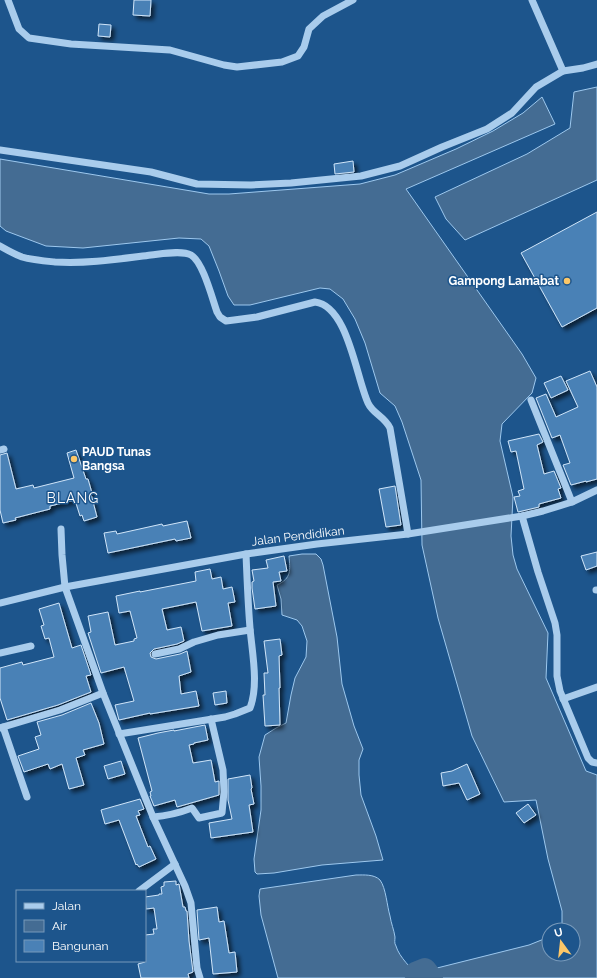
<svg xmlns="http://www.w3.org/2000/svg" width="597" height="978" viewBox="0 0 597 978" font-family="Raleway,sans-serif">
<defs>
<filter id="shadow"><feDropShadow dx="3.5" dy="3.5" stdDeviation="2" flood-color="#0009"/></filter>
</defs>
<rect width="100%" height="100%" fill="#1d558c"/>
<g fill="#446c93" stroke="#9dc8ee">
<polygon points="597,87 597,180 465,240 446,219 435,197 527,154 570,128 574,92"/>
<polygon points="542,97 555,124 406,189 522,354 536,378 532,393 502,424 500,441 513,497 511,536 513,555 517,569 548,633 546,678 586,771 597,775 597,978 439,978 433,969 529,945 549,937 549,954 573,954 573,930 559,930 562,926 562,911 548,859 536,800 504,802 472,736 438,618 422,545 421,480 402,422 395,406 380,393 365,343 355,319 343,299 330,289 320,288 250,305 234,305 228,296 219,271 209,246 201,239 179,238 83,248 46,246 6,231 0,226 0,159 209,194 229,194 360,184 395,175 456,149 493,131 523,113"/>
<path d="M302 554H316L321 559 323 565 337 637 342 684 354 726 363 749 359 760V775L361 795 376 836 383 860 322 865 274 873 257 874 255 872 254 859 261 810V786L259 757 265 735 276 728 286 723 291 695 295 678 306 657 307 641 302 626 297 620 282 615 281 599 277 585C292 578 290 570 289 556Z"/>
<path d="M356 875C364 875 374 874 380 880 386 888 387 906 390 916 391 923 394 930 395 937 395 940 394 943 396 946 399 957 412 969 420 978H278L261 915 259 896 260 889Z"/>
</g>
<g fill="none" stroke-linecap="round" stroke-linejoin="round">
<polyline stroke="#446c93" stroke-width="22" points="415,973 425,969 432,978"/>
</g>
<g fill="#4a81b6" stroke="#cfe5f9" filter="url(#shadow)">
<polygon points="134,0 151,0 150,16 133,15"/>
<polygon points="99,24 111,25 110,37 98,36"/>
<polygon points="353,161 354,172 335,174 334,164"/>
<polygon points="597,212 597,308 562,327 521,253"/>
<polygon points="590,371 597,387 597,479 586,482 586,481 571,485 563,465 570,463 560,435 552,438 536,398 546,394 556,417 578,407 566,381"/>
<polygon points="561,376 568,390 551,398 544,383"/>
<polygon points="539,434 543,442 537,445 544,474 554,471 561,488 558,489 561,498 539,504 539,507 518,512 514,497 520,496 518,491 524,489 516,451 511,452 508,441"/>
<polygon points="76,450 86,479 88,479 92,493 91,494 97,517 84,521 82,515 80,516 75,500 50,506 50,509 15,518 16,520 3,523 0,510 0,455 7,453 16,489 33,485 34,488 74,478 67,453"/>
<polygon points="395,486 401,525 386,527 379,489"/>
<polygon points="187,521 191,538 176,541 175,539 108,553 104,533 116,531 117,534 162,524 163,526"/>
<polygon points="597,552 597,566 586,570 581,556"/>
<polygon points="284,556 287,571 279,572 281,581 273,582 276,606 255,609 252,588 252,582 254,581 252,570 268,568 266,560"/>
<polygon points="210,569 212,579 221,577 223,589 232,587 235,602 228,603 232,626 202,631 196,602 162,609 167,630 181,627 184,641 177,644 154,649 150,653 151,657 156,659 180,654 187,651 191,672 179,676 181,694 196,691 199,706 150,714 150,713 119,720 115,705 134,701 124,667 101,673 88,633 91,632 88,616 108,612 115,645 134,641 134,639 137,638 130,611 119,613 116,596 140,591 140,592 196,581 195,572"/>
<polygon points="59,603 72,648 81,645 91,675 86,676 91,692 58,705 7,720 0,698 0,668 22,662 23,665 54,657 49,638 45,639 41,626 44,625 39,609"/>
<polygon points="280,639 282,655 279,656 280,688 279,688 280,725 265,726 263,695 265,695 264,673 268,673 264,641"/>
<polygon points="226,691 227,703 215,705 213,693"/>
<polygon points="91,703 99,723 104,744 83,750 85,755 76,758 84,785 69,789 62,764 50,769 48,764 24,772 18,756 39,749 35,737 41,735 37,722 62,715"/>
<polygon points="205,725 208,740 194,743 194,744 189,745 193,763 211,760 215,782 219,781 219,795 177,807 175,800 154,806 150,796 151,796 150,792 152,791 138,738 158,733 174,730 174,731"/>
<polygon points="121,761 125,774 108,779 104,766"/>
<polygon points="467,764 480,794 467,800 459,783 443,786 441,773 452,771"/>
<polygon points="250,775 252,788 251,789 254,804 249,805 253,832 211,838 209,823 232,819 228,800 228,779"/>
<polygon points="140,799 144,809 138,811 140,815 136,816 148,847 150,846 156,859 139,867 137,864 136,865 119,820 105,824 101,810"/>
<polygon points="528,804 536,815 524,823 516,813"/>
<polygon points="176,881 176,885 179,884 183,907 185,907 186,911 187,911 189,941 193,972 188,974 189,978 141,978 138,964 145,962 145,935 154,934 153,929 157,929 154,908 146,909 145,897 159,895 159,894 162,894 161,887 164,886 164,882"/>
<polygon points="217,907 219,922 224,921 229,953 235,952 237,972 213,974 209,938 199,940 197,910"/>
</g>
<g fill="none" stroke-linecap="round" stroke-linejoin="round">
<g stroke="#a9ccec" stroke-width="7">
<polyline points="8,0 19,29 29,38 71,44 170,50 224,65 237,67 282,62 298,56 304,47 309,29 323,16 353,0"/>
<polyline points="532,0 563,71"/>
<polyline points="0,150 151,172 197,184 251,185 291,183 361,176 400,166 442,147 487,129 512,113 536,87 563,71 583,68 597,64"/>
<path d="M0 246C7 250 14 254 22 257 32 260 44 261 55 262 87 264 119 259 151 255 161 254 182 250 191 255 203 262 212 298 217 312L220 317 226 321 234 320 257 317 315 302C348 306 356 377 368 403 373 414 384 416 390 428L408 534"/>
<polyline points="531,400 572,502"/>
<polyline points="0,450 4,449"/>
<polyline points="522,516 538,572 555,623 557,635 557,676 560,691 588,758 592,762 597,763"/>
<polyline points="61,529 62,555 65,587 103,693 153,817 185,886 191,903 197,968 200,978"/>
<polyline points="596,590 597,590"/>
<polyline points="0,603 65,587 246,554 317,544 408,534 522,516 543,511 572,502 597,490"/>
<polyline points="0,653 31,646"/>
<polyline points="155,654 179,649 194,642 218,635 250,630"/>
<polyline points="563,699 597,687"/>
<polyline points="3,727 27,797"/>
<polyline points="0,728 60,710 103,693"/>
<path d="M119 734 225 717 235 714 250 708C259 685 252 652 250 628 248 604 247 579 246 554"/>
<path d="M153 817C167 816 179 813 192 808L199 818 222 813 224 792 223 770 211 719"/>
<polyline points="139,891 175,864"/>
</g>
</g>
<g fill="#fcc768" stroke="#1d558c" stroke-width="1.5">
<circle cx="567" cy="281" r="4"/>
<circle cx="74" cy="459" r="4"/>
</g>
<g text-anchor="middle" stroke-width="3" stroke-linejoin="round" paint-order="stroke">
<g font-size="12" font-weight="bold" fill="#fff" stroke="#1d558c" text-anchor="end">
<text x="559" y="285">Gampong Lamabat</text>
<text x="82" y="456" text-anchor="start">PAUD Tunas<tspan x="82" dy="14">Bangsa</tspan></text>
</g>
<g font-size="12" fill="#fff" stroke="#1d558c">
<text transform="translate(298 536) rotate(-7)" y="4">Jalan Pendidikan</text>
</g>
<g font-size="14" letter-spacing="1" fill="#fff" stroke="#1d558c">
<text x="73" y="503">BLANG</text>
</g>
</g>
<rect x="16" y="890" width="130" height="72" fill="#1d558c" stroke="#7799ba"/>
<rect x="24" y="903" width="20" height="6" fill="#a9ccec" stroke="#7799ba"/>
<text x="52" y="910" font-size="12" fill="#ffffff">Jalan</text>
<rect x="24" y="920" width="20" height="12" fill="#446c93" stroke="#7799ba"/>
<text x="52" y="930" font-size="12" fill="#ffffff">Air</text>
<rect x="24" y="940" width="20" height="12" fill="#4a81b6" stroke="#7799ba"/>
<text x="52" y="950" font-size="12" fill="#ffffff">Bangunan</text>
<g transform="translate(561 942) rotate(345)"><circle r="19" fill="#1d558c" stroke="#7799ba"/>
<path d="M0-3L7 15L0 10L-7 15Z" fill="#fcc768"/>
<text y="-6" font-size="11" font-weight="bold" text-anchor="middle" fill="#ffffff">U</text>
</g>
</svg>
